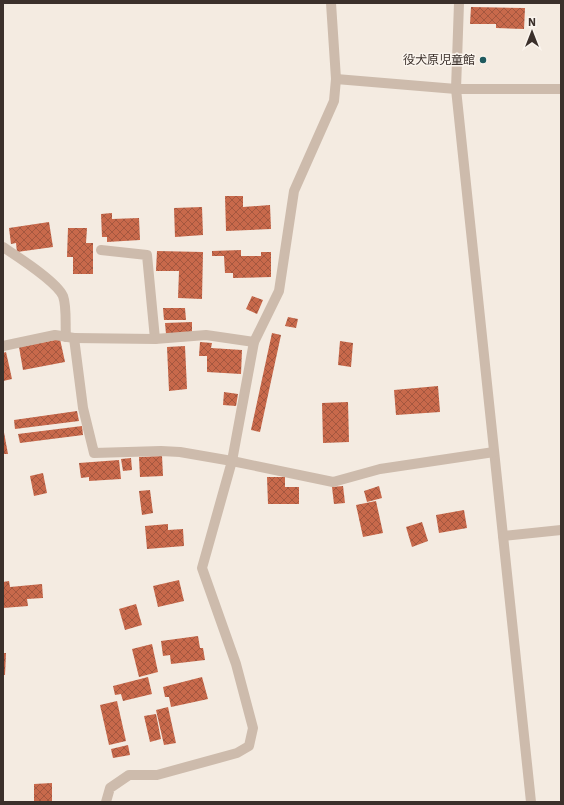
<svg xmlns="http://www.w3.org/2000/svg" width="564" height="805" viewBox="0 0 564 805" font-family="'IBM Plex Sans','Noto Sans JP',sans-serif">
<defs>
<pattern id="building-cross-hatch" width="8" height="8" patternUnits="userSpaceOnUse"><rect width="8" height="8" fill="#c8694b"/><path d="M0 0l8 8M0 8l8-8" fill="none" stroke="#a4573f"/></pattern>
</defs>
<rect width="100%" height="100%" fill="#f4ebe1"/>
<g fill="url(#building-cross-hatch)">
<polygon points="471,7 525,8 524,29 496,28 496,24 470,24"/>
<polygon points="225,196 243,196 243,207 270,205 271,229 226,231"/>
<polygon points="202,207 203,235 175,237 174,208"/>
<polygon points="112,213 112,219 139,218 140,240 107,242 107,237 102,237 101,214"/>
<polygon points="49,222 53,247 17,252 16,243 11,244 9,228"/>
<polygon points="68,228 87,228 86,243 93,243 93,274 73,274 73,257 67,257"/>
<polygon points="241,250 241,256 261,256 261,252 271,252 271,277 233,278 233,273 225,273 224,256 212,256 212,251"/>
<polygon points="157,251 203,252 202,299 178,298 179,271 156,271"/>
<polygon points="252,296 263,300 257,314 246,309"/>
<polygon points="163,308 185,308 186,320 164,320"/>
<polygon points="288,317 298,319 296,328 285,326"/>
<polygon points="192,322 192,332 166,334 165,323"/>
<polygon points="272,333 281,335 260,432 251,430"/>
<polygon points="60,339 65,362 23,370 19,347"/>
<polygon points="340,341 353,343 351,367 338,365"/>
<polygon points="200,342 212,343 211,348 242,350 241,374 207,372 207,356 199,356"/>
<polygon points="185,346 187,389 169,391 167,347"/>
<polygon points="6,352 12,379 3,381 3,353"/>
<polygon points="438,386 440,412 396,415 394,390"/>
<polygon points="224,392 238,394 236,406 223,405"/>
<polygon points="348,402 349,442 323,443 322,403"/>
<polygon points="77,411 79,421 15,429 14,420"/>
<polygon points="82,426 83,435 20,443 18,434"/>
<polygon points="3,427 8,454 3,454"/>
<polygon points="162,456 163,476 140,477 139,457"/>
<polygon points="131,458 132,470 123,471 121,459"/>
<polygon points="119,460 121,479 89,481 89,477 81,478 79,463"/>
<polygon points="43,473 47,493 34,496 30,476"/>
<polygon points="267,477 285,477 285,487 299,487 299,504 268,504"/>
<polygon points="343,486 345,503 334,504 332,487"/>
<polygon points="379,486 382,498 367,502 364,491"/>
<polygon points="150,490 153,513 142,515 139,491"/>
<polygon points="376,501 383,533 363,537 356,505"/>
<polygon points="464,510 467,528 439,533 436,515"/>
<polygon points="422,522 428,541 412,547 406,527"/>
<polygon points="168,524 168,530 183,529 184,546 147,549 145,526"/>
<polygon points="179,580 184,601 158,607 153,586"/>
<polygon points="9,581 10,587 42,584 43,598 27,599 28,606 3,608 3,582"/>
<polygon points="136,604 142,625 125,630 119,609"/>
<polygon points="198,636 200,648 203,648 205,660 171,664 170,655 163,656 161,641"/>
<polygon points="152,644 158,672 139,677 132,649"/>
<polygon points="3,653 6,653 5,675 3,675"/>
<polygon points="148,677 152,694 123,701 121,694 115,695 113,686"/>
<polygon points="202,677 208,699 171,707 169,697 165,697 163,687"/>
<polygon points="117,701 126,741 109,745 100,705"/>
<polygon points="168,707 176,743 164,745 156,710"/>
<polygon points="156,714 161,739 150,742 144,716"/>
<polygon points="128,745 130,755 113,758 111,749"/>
<polygon points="52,783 52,802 34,802 34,784"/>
</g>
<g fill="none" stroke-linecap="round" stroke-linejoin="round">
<g stroke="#cdbbac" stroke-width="10">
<polyline points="459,3 456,89 531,802"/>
<polyline points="336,79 456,89 561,89"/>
<path d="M3 247C18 257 56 281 63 296 67 307 65 325 66 337"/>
<polyline points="101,250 147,255 155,339"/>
<polyline points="74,338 155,339 206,335 254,342"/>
<polyline points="3,346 55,335 74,338 83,408 94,453 161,451 180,452 232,461 333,482 380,469 494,452"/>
<polyline points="503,536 561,530"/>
<polyline points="106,802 110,788 129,775 157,775 237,753 249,746 253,728 236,664 202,568 232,461 254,342 279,291 294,191 334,101 336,79 331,3"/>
</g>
</g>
<circle fill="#1f5a5e" stroke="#fbf5ee" stroke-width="1.5" cx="483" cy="60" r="4"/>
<g text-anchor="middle" stroke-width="3" stroke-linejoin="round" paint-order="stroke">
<g font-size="12" fill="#3b302b" stroke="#fbf5ee" text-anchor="end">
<text x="475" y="64">役犬原児童館</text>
</g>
</g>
<rect width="564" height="805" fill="none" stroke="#3b302b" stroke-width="8"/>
<g transform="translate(532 32)" stroke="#fbf5ee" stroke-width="3" paint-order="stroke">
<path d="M0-3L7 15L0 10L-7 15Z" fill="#3b302b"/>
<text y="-6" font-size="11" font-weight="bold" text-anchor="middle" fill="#3b302b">N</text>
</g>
</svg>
